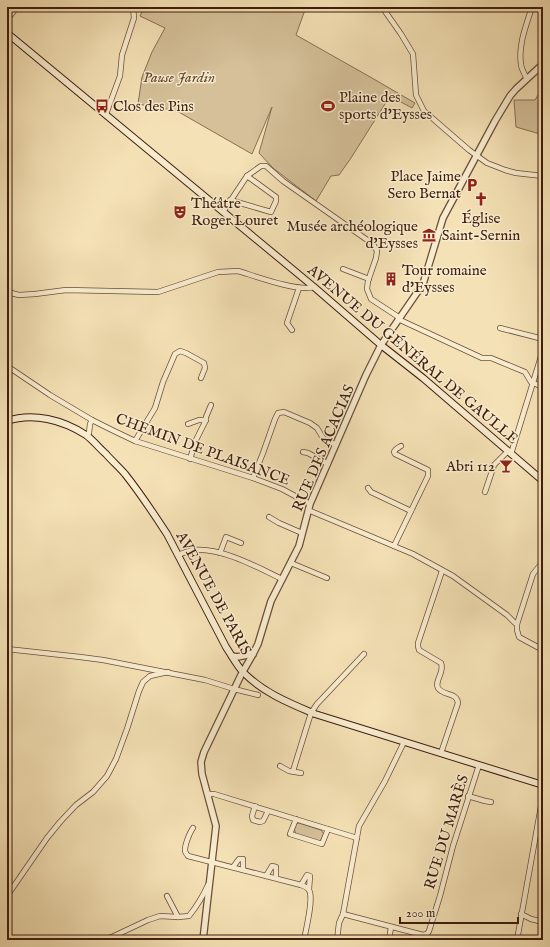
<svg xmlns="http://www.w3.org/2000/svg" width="550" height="947" viewBox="0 0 550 947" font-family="'IM FELL English',serif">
<rect width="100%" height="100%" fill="#f4e1b5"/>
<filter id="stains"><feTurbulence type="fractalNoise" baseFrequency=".005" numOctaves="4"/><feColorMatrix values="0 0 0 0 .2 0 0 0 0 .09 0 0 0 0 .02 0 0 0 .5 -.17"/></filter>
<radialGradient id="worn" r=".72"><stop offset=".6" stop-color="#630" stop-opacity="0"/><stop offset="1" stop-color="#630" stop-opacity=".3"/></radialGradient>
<g fill="#d5c099" stroke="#8a6e54">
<polygon points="144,7 232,7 237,9 238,7 306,7 296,35 372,78 415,103 412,108 390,96 351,158 339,175 331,176 316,201 273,168 259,153 272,107 252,154 177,111 138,104 142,77 152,52 165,28 140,16"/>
<polygon points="543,87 543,132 540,134 516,127 514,100 535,100"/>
<polygon points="299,823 321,830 324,834 321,840 318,841 296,834 294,829 295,824"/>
</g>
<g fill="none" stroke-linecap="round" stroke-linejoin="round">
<g stroke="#6c4e38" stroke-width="6">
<g id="minor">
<polyline points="382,7 401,34 413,54 416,95 424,111 469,150 487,163 505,170 516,173 543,176"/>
<polyline points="7,20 17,7"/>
<path d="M527 79C525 75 522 70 521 65 518 45 526 26 532 7"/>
<polyline points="106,114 120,76 122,55 134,18 133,7"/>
<polyline points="230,200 271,212 276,201 276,197 247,176"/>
<polyline points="223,212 247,176 261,166 266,166 283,181 373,244 377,251 376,258 368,281 367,289 371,299 400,318"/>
<polyline points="343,269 369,279"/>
<path d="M7 292 19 295 35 294 66 290 158 292 218 272 238 271C255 276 298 292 314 287"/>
<polyline points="398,319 482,358 491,358 525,372 531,382 543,387"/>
<polyline points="500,328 543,339"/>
<polyline points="292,330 287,323 299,288"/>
<polyline points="7,366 50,395 92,420 114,431 135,441 253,478 282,489 310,504"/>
<polyline points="206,420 206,417 211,405"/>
<polyline points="188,424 199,420 206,420 196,440 190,459"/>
<polyline points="86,435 89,433 90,424 92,420"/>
<polyline points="135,441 155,408 163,382 175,354 180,351 186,353 204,363 205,368 201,378"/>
<path d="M401 446C398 448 395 449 394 452L395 454 428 470V476L411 511"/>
<polyline points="303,452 308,453 328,464"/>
<polyline points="511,454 543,350"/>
<polyline points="253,478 263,453 275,419 278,413 284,412 310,423 317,428 323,438 336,445"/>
<polyline points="368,488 371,492 411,511 394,546"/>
<polyline points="485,492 494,465 508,451"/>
<polyline points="308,510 413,554 453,576 507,615 515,623 517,624 517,630 519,637 543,650"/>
<polyline points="269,517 279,523 302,533"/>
<polyline points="220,553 226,537 241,543"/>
<path d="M178 555C183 553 187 551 193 550 221 547 257 567 282 579"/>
<polyline points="291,563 327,578"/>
<polyline points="517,624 533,574 541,564 543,560"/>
<polyline points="7,649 80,657 103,660 205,680 234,689 258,695"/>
<path d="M441 753 458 703C457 692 443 696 438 688 434 681 445 672 441 663L419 650 418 646V643L442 571"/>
<polyline points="280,766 289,771 301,773"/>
<polyline points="293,771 311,713 317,704 364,654"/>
<polyline points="208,794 214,794 357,838"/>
<polyline points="468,796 485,801 491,802"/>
<polyline points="255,806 252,816 253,820 260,822 263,821 268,811"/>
<polyline points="296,819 290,834 322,844 328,829"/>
<path d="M193 828C190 832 185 844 185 850 185 853 186 853 188 856L301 885C304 886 307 887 309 890 314 898 306 929 304 940"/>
<polyline points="233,867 239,859 243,859 243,870"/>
<polyline points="266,876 272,866 276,867 276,878"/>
<polyline points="301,885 307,875 310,876 309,889"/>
<polyline points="7,896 47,838 60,822 76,805 93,792 107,776 116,759 127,729 139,691 143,682 150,676 168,672"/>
<polyline points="167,896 178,917"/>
<polyline points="343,914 359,826 385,781 404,742"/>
<polyline points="521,914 531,919 543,922"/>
<polyline points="114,936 125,940"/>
<polyline points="204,937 212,940"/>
<path d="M103 940 114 936 148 920 160 916 178 917 189 916C197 906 203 896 208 885"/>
<polyline points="337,940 339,923 343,914 423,935 427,934 429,931 440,896 453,846 479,765"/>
<polyline points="389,940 391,927"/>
<polyline points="517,940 543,795"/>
</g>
</g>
<g stroke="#6c4e38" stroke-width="8">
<g id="tertiary">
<polyline points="232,656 237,657 253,654"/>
<polyline points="203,940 216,826 202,774 201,762 204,752 241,675 253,654 258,644 271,601 299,546 310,504 366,375 381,345 423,284 443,218 495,121 510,96 516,89 543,64"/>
</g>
</g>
<g stroke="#3e1d0e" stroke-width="8">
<g id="secondary">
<polyline points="7,33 314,287 381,345 423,378 543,481"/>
<path d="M7 421C33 412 63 420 86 435 93 440 99 448 106 454 112 461 119 467 125 474 140 493 154 514 167 534L226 647C232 656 237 666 244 673 264 693 289 703 315 714L543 785"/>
</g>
</g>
<use href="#minor" stroke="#f8eccf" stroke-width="4.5"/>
<use href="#tertiary" stroke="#f8eccf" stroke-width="5.5"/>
<use href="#secondary" stroke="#f8eccf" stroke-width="6"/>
</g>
<defs>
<g id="bus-bare" transform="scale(1.08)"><path d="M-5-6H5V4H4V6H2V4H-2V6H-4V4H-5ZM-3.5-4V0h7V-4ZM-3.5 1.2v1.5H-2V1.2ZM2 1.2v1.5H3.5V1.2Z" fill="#8f2418" stroke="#f8eccf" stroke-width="2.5" paint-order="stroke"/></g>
<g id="stadium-bare" transform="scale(1.08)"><path d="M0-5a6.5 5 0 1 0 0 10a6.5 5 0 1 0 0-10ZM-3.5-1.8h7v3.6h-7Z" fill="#8f2418" stroke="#f8eccf" stroke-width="2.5" paint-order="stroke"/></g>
<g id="parking-bare" transform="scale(1.08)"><path d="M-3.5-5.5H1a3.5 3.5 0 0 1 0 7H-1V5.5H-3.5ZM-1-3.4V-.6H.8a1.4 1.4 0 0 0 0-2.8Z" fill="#8f2418" stroke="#f8eccf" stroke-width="2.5" paint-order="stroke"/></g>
<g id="church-bare" transform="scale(1.08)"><path d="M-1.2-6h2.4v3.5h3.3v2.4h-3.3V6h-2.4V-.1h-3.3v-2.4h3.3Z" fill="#8f2418" stroke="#f8eccf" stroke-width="2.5" paint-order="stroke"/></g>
<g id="theatre-bare" transform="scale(1.08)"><path d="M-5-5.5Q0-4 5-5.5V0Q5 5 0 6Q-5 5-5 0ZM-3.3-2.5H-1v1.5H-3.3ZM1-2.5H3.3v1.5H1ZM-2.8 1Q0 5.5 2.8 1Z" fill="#8f2418" stroke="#f8eccf" stroke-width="2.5" paint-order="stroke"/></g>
<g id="museum-bare" transform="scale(1.08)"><path d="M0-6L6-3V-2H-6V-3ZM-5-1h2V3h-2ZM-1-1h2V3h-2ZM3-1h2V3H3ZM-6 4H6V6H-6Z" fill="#8f2418" stroke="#f8eccf" stroke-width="2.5" paint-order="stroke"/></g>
<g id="building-bare" transform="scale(1.08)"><path d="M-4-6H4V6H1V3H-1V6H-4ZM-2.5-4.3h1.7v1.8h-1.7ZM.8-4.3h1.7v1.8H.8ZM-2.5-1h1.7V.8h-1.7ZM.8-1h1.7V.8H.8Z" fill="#8f2418" stroke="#f8eccf" stroke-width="2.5" paint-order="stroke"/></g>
<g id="bar-bare" transform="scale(1.08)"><path d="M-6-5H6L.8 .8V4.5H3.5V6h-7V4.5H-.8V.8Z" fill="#8f2418" stroke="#f8eccf" stroke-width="2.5" paint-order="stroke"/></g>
</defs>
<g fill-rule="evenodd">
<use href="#bus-bare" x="102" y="106"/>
<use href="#stadium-bare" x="328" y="106"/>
<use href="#parking-bare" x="472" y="185"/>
<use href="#church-bare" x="481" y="199"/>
<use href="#theatre-bare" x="180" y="212"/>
<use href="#museum-bare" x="429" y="235"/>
<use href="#building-bare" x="391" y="279"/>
<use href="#bar-bare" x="506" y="466"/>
</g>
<g text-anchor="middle" stroke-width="3" stroke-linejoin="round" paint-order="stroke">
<g font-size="15" font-style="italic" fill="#644631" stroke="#f8eccf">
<text x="179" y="82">Pause Jardin</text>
</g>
<g font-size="15" fill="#3e1d0e" stroke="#f8eccf" text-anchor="start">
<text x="339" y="102">Plaine des<tspan x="339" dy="17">sports d'Eysses</tspan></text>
<text x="113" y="111">Clos des Pins</text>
<text x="461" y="181" text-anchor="end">Place Jaime<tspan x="461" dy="17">Sero Bernat</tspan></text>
<text x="191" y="208">Théâtre<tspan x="191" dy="17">Roger Louret</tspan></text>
<text x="481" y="223" text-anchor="middle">Église<tspan x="481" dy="17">Saint-Sernin</tspan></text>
<text x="418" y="231" text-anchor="end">Musée archéologique<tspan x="418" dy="17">d'Eysses</tspan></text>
<text x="402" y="275">Tour romaine<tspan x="402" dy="17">d'Eysses</tspan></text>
<text x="495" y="471" text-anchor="end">Abri 112</text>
</g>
<g font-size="15" fill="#3e1d0e" stroke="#f8eccf">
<text transform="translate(413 354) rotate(40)" y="5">AVENUE DU GÉNÉRAL DE GAULLE</text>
<text transform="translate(323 448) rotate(-67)" y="5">RUE DES ACACIAS</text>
<text transform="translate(203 449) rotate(20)" y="5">CHEMIN DE PLAISANCE</text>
<text transform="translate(214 593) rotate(61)" y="5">AVENUE DE PARIS</text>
<text transform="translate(446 832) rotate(-73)" y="5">RUE DU MARÈS</text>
</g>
</g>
<rect width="550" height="947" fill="none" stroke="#f4e1b5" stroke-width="24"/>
<rect x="8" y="8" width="534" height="931" fill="none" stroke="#3e1d0e" stroke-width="2"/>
<rect x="12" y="12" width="526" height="923" fill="none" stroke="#3e1d0e"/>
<path d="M400 917v6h118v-6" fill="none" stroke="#3e1d0e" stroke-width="2"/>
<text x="406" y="917" font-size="12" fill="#3e1d0e" stroke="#f8eccf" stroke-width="3" paint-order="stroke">200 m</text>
<rect width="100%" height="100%" filter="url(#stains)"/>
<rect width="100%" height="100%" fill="url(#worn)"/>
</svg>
